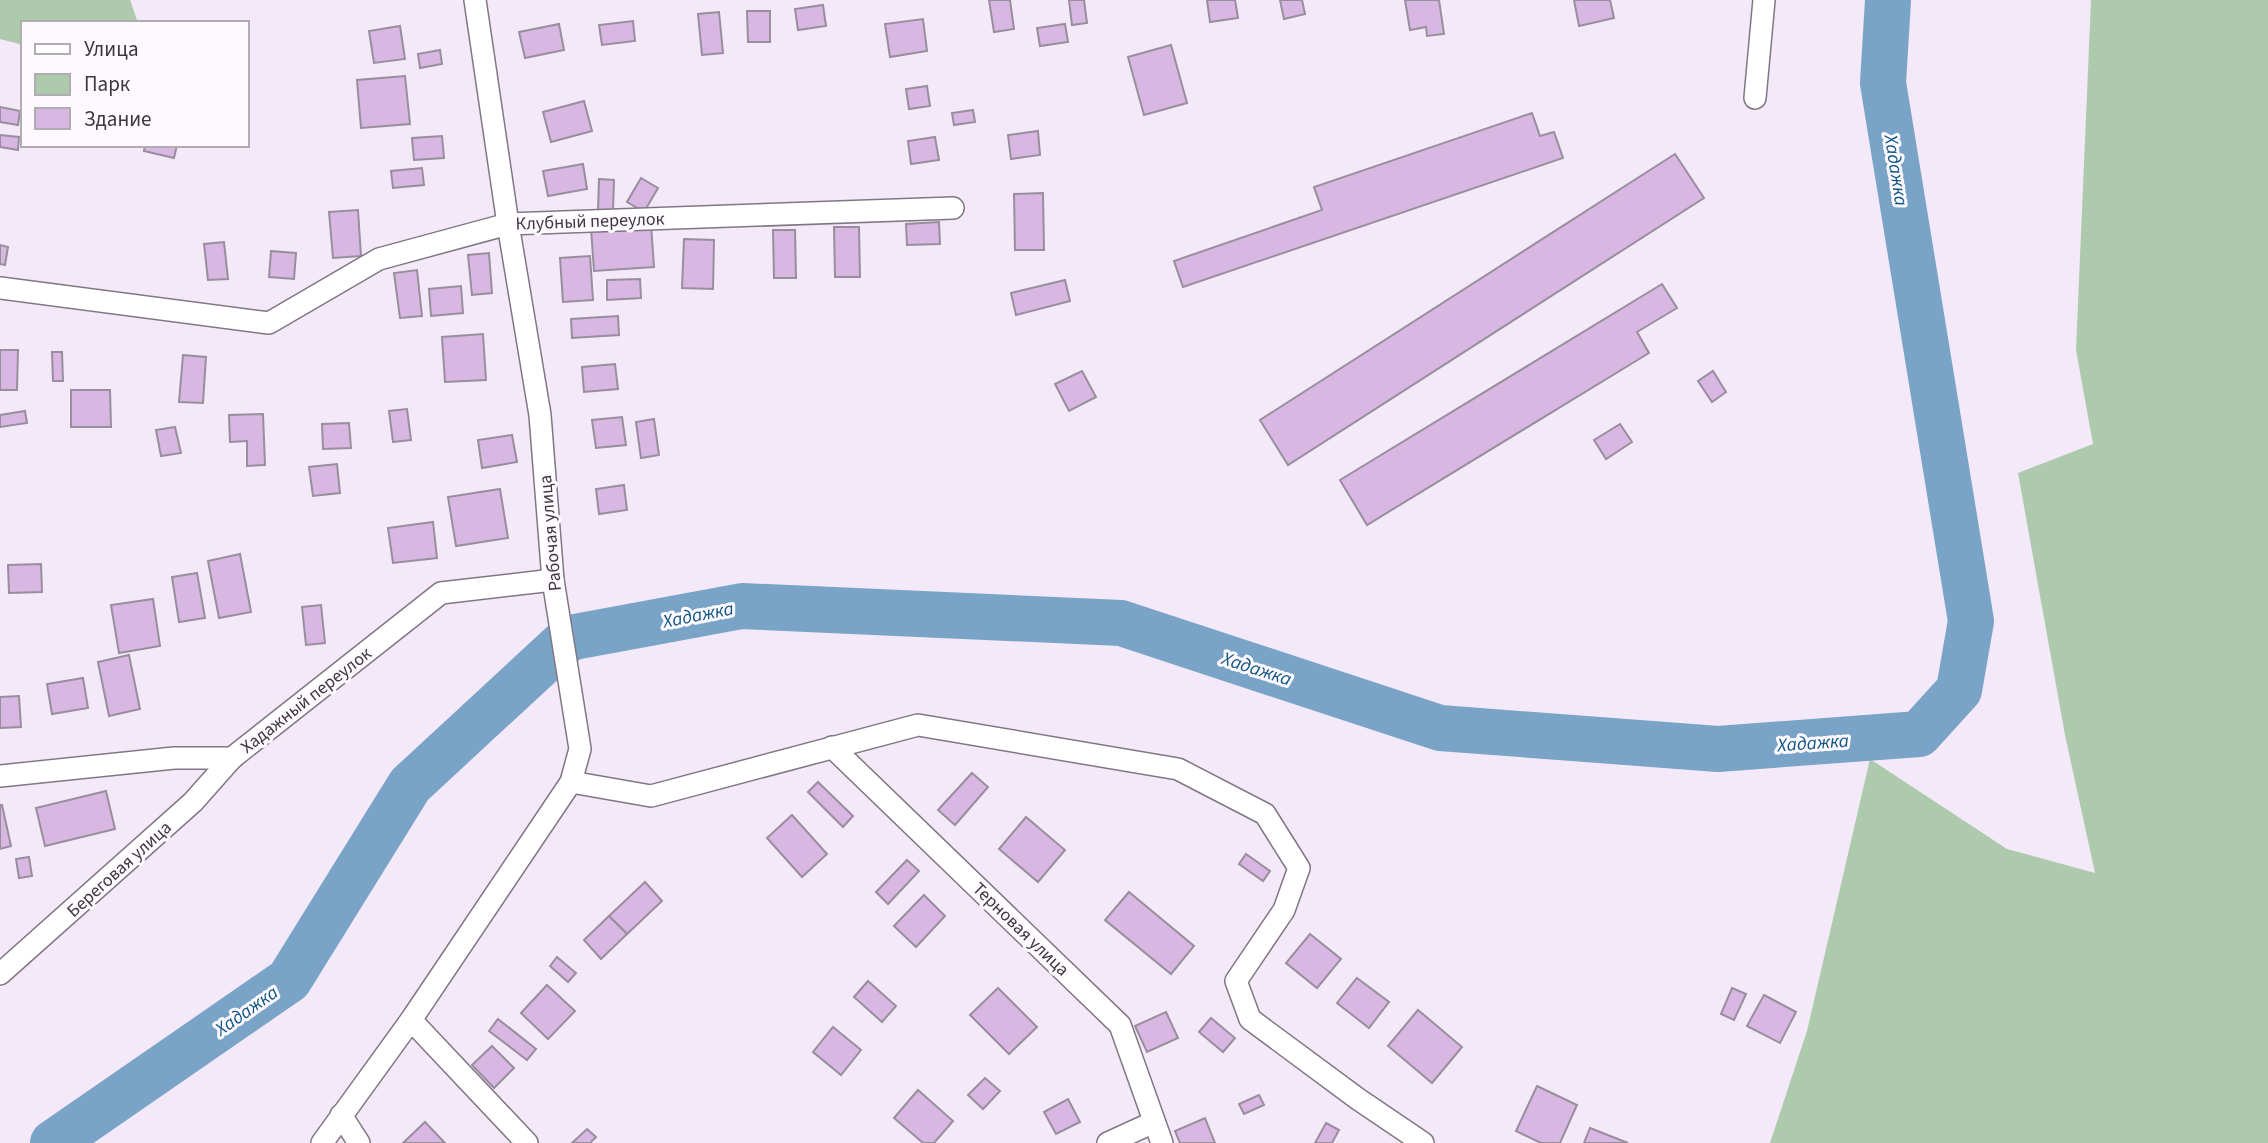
<svg xmlns="http://www.w3.org/2000/svg" width="2268" height="1143" viewBox="0 0 2268 1143" font-family="'Source Sans 3',sans-serif">
<rect width="100%" height="100%" fill="#f4e9f8"/>
<g fill="#aecaad">
<polygon points="0,0 130,0 138,23 23,23 23,45 0,39"/>
<polygon points="2091,0 2268,0 2268,1143 1770,1143 1807,1031 1870,759 2007,849 2095,873 2065,735 2018,473 2093,444 2076,350"/>
</g>
<g fill="none" stroke-linecap="round" stroke-linejoin="round">
<polyline stroke="#79a4c8" stroke-width="46" points="53,1143 289,980 410,785 569,638 742,606 1121,623 1440,728 1718,749 1919,734 1959,690 1971,621 1883,83 1888,0"/>
</g>
<g fill="#d8b7e3" stroke="#988e9c" stroke-width="2">
<polygon points="989,0 1010,0 1014,29 994,32"/>
<polygon points="1069,0 1084,0 1087,23 1072,25"/>
<polygon points="1207,0 1235,0 1238,18 1210,22"/>
<polygon points="1280,0 1302,0 1305,14 1284,19"/>
<polygon points="1405,0 1439,0 1444,34 1427,36 1426,27 1410,30"/>
<polygon points="1574,0 1610,0 1614,18 1579,26"/>
<polygon points="823,5 826,26 798,30 795,9"/>
<polygon points="747,11 770,11 770,42 748,42"/>
<polygon points="719,12 723,53 702,55 698,14"/>
<polygon points="923,19 927,51 890,57 885,24"/>
<polygon points="633,21 635,41 602,45 599,25"/>
<polygon points="559,24 564,50 525,58 519,32"/>
<polygon points="1065,24 1068,42 1040,46 1037,28"/>
<polygon points="400,26 405,59 374,63 369,31"/>
<polygon points="1171,45 1187,103 1144,115 1128,57"/>
<polygon points="440,50 442,64 420,68 418,54"/>
<polygon points="405,76 410,124 361,128 357,80"/>
<polygon points="927,86 930,106 909,109 906,89"/>
<polygon points="584,101 592,131 551,142 543,112"/>
<polygon points="0,107 20,111 18,125 0,122"/>
<polygon points="973,110 975,122 954,125 952,113"/>
<polygon points="1532,113 1540,136 1554,132 1563,158 1183,287 1174,261 1322,210 1314,187"/>
<polygon points="1038,131 1040,155 1011,159 1008,135"/>
<polygon points="0,135 19,137 18,150 0,147"/>
<polygon points="442,136 444,158 414,160 412,138"/>
<polygon points="935,137 939,160 911,164 908,141"/>
<polygon points="145,145 177,145 174,158 144,151"/>
<polygon points="1675,154 1704,198 1288,465 1260,420"/>
<polygon points="583,164 587,189 548,196 543,171"/>
<polygon points="422,168 424,185 393,188 391,171"/>
<polygon points="641,178 658,188 644,212 627,202"/>
<polygon points="599,179 614,180 613,211 598,211"/>
<polygon points="1043,193 1044,250 1015,250 1014,194"/>
<polygon points="358,210 361,256 333,258 329,212"/>
<polygon points="939,222 940,244 907,245 906,224"/>
<polygon points="651,224 654,267 594,271 591,228"/>
<polygon points="834,227 859,227 860,277 835,277"/>
<polygon points="773,230 795,230 796,278 774,278"/>
<polygon points="684,239 714,240 713,289 682,288"/>
<polygon points="224,242 228,279 208,280 204,244"/>
<polygon points="0,245 8,247 5,265 0,264"/>
<polygon points="271,251 296,253 294,279 269,277"/>
<polygon points="489,253 492,293 472,295 468,255"/>
<polygon points="590,256 593,300 563,302 560,258"/>
<polygon points="417,270 422,316 400,318 394,273"/>
<polygon points="640,279 641,298 607,300 607,280"/>
<polygon points="1065,280 1070,301 1016,315 1011,293"/>
<polygon points="1662,284 1677,308 1637,332 1649,353 1367,525 1340,480"/>
<polygon points="461,286 463,313 431,316 429,289"/>
<polygon points="618,316 619,335 572,338 571,319"/>
<polygon points="483,334 486,380 445,382 442,337"/>
<polygon points="0,350 18,350 17,390 0,390"/>
<polygon points="52,352 62,352 63,381 53,381"/>
<polygon points="183,355 206,357 203,403 179,402"/>
<polygon points="615,364 618,389 584,392 582,367"/>
<polygon points="1082,371 1096,397 1069,411 1055,384"/>
<polygon points="1713,371 1726,392 1712,402 1698,381"/>
<polygon points="71,390 110,390 111,427 71,427"/>
<polygon points="407,409 411,440 393,442 389,411"/>
<polygon points="25,411 27,423 0,427 0,415"/>
<polygon points="263,414 265,465 247,466 247,441 230,442 229,415"/>
<polygon points="622,417 626,445 596,448 592,420"/>
<polygon points="654,419 659,455 641,458 636,422"/>
<polygon points="349,423 351,448 323,449 322,424"/>
<polygon points="1620,424 1632,442 1606,459 1594,440"/>
<polygon points="175,427 181,453 161,456 156,430"/>
<polygon points="512,435 517,462 482,468 478,440"/>
<polygon points="337,464 340,493 313,496 309,467"/>
<polygon points="624,485 627,510 599,514 596,489"/>
<polygon points="500,489 508,538 456,546 448,497"/>
<polygon points="433,522 437,558 393,563 388,528"/>
<polygon points="240,554 251,612 219,618 208,561"/>
<polygon points="41,564 42,592 9,593 8,565"/>
<polygon points="197,573 205,618 179,622 172,577"/>
<polygon points="153,599 160,646 119,653 111,605"/>
<polygon points="321,605 325,643 306,645 302,607"/>
<polygon points="129,655 140,709 109,716 98,662"/>
<polygon points="83,678 88,708 52,714 47,684"/>
<polygon points="19,696 21,727 0,728 0,697"/>
<polygon points="972,773 988,787 955,825 938,810"/>
<polygon points="818,782 853,816 843,827 808,792"/>
<polygon points="106,791 115,829 45,846 36,808"/>
<polygon points="0,805 2,805 11,846 0,849"/>
<polygon points="792,815 827,854 802,877 767,838"/>
<polygon points="1026,817 1065,850 1038,882 999,849"/>
<polygon points="1246,854 1270,871 1263,881 1239,864"/>
<polygon points="29,857 32,876 19,878 16,859"/>
<polygon points="907,860 919,871 888,904 876,892"/>
<polygon points="645,882 662,901 627,934 609,916"/>
<polygon points="1129,892 1194,946 1171,974 1105,920"/>
<polygon points="924,895 945,916 916,947 894,926"/>
<polygon points="609,916 627,934 601,959 584,940"/>
<polygon points="1310,934 1341,959 1317,988 1286,963"/>
<polygon points="557,957 576,973 568,982 550,966"/>
<polygon points="1357,978 1389,1002 1369,1028 1337,1003"/>
<polygon points="868,981 896,1006 882,1022 854,997"/>
<polygon points="547,985 575,1011 548,1039 521,1013"/>
<polygon points="998,988 1037,1027 1009,1054 970,1015"/>
<polygon points="1732,988 1746,994 1734,1020 1721,1014"/>
<polygon points="1764,995 1796,1012 1780,1043 1747,1026"/>
<polygon points="1418,1010 1462,1047 1432,1083 1388,1046"/>
<polygon points="1166,1012 1178,1038 1147,1052 1135,1026"/>
<polygon points="1211,1018 1235,1038 1223,1052 1199,1032"/>
<polygon points="498,1019 536,1049 527,1060 489,1031"/>
<polygon points="833,1027 861,1050 841,1075 813,1052"/>
<polygon points="492,1046 514,1068 494,1088 472,1065"/>
<polygon points="985,1078 1000,1091 983,1109 968,1095"/>
<polygon points="1537,1086 1577,1105 1560,1143 1541,1143 1516,1131"/>
<polygon points="918,1090 953,1121 934,1143 923,1143 894,1118"/>
<polygon points="1259,1095 1264,1105 1244,1114 1239,1104"/>
<polygon points="1068,1099 1080,1122 1056,1134 1044,1112"/>
<polygon points="1205,1118 1215,1143 1180,1143 1175,1131"/>
<polygon points="425,1122 445,1143 403,1143"/>
<polygon points="1326,1123 1339,1130 1332,1143 1315,1143"/>
<polygon points="1590,1128 1628,1143 1584,1143"/>
<polygon points="587,1129 596,1137 590,1143 572,1143"/>
</g>
<g fill="none" stroke-linecap="round" stroke-linejoin="round">
<g stroke="#817784" stroke-width="24">
<g id="street">
<polyline points="1755,98 1764,0"/>
<polyline points="0,288 269,323 379,259 508,224 953,208"/>
<polyline points="832,747 1120,1025 1162,1143"/>
<polyline points="0,776 174,758 232,758 441,593 553,580"/>
<polyline points="571,782 651,796 918,725 1178,769 1265,814 1299,868 1284,910 1236,981 1250,1019 1358,1099 1423,1143"/>
<polyline points="0,974 193,802 232,758"/>
<polyline points="411,1020 527,1143"/>
<polyline points="341,1115 359,1143"/>
<polyline points="322,1143 411,1020 571,782 580,749 553,580 540,415 508,224 475,0"/>
<polyline points="1108,1143 1154,1122"/>
</g>
</g>
<use href="#street" stroke="#fff" stroke-width="21"/>
</g>
<g text-anchor="middle" stroke-width="6" stroke-linejoin="round" paint-order="stroke">
<g font-size="18" fill="#3c383e" stroke="#fdf9ff">
<text transform="translate(590 221) rotate(-2)" y="6">Клубный переулок</text>
<text transform="translate(550 533) rotate(-95)" y="6">Рабочая улица</text>
<text transform="translate(306 700) rotate(-38)" y="6">Хадажный переулок</text>
<text transform="translate(119 869) rotate(-42)" y="6">Береговая улица</text>
<text transform="translate(1021 929) rotate(44)" y="6">Терновая улица</text>
</g>
<g font-size="19" font-style="italic" fill="#0f5684" stroke="#fdf9ff">
<text transform="translate(1897 170) rotate(81)" y="7">Хадажка</text>
<text transform="translate(698 614) rotate(-11)" y="7">Хадажка</text>
<text transform="translate(1257 668) rotate(18)" y="7">Хадажка</text>
<text transform="translate(1813 742) rotate(-4)" y="7">Хадажка</text>
<text transform="translate(246 1010) rotate(-35)" y="7">Хадажка</text>
</g>
</g>
<rect x="21" y="21" width="228" height="126" fill="#fdf9ff" stroke="#b0acb2" stroke-width="2"/>
<rect x="35" y="44" width="35" height="10" fill="#ffffff" stroke="#b0acb2" stroke-width="2"/>
<text x="84" y="56" font-size="21" fill="#3c383e">Улица</text>
<rect x="35" y="74" width="35" height="21" fill="#aecaad" stroke="#b0acb2" stroke-width="2"/>
<text x="84" y="91" font-size="21" fill="#3c383e">Парк</text>
<rect x="35" y="108" width="35" height="21" fill="#d8b7e3" stroke="#b0acb2" stroke-width="2"/>
<text x="84" y="126" font-size="21" fill="#3c383e">Здание</text>
</svg>
